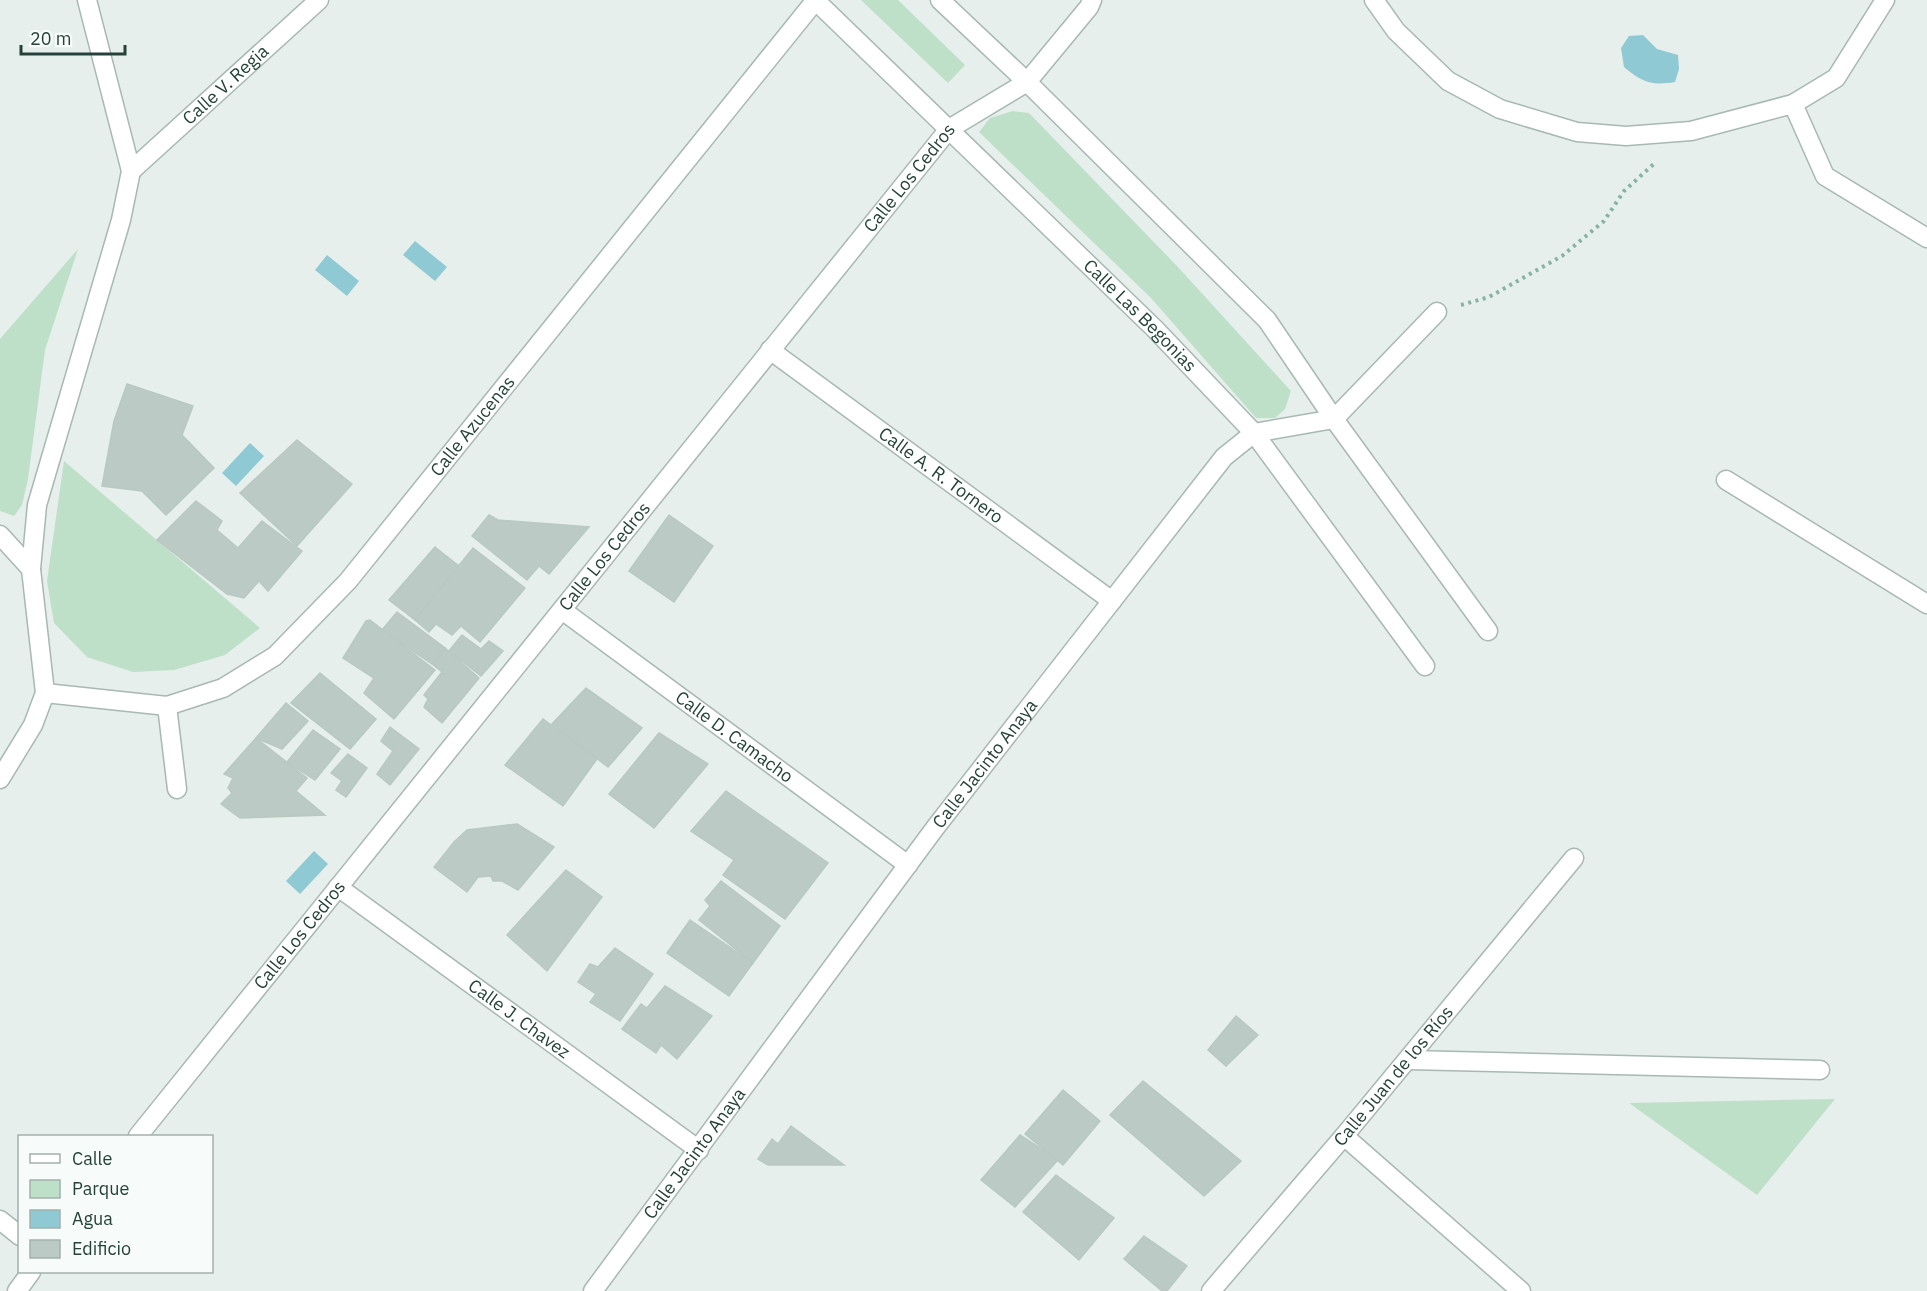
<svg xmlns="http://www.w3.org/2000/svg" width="1927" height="1291" viewBox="0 0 1927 1291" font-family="'IBM Plex Sans',sans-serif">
<rect width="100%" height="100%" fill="#e6efeb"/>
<g fill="#bfe0c8">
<polygon points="861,0 898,0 965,65 948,83"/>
<polygon points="1013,111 1029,113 1177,266 1291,391 1285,409 1275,418 1256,418 1151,298 979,132 990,118"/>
<polygon points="78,249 45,350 28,479 22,505 14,516 0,511 0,339"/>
<polygon points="64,461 260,628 225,655 174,670 133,672 87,657 54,623 47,581"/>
<polygon points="1835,1099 1757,1195 1629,1103"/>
</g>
<g fill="#8ec9d4">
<path d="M1643 35 1657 49 1678 55 1679 69 1675 82C1651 86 1642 82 1624 67L1621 48 1629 36Z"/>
<polygon points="415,241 447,267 435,281 403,255"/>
<polygon points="327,255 359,281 347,296 315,270"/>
<polygon points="250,443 264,456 236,486 222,473"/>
<polygon points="314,851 328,864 300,894 286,881"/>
</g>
<g fill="#bbcac4" stroke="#b8c9c2" stroke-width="1.5">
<polygon points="127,384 193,406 182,435 214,468 166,515 142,491 102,486 114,421"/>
<polygon points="297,440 352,484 297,546 240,493"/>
<polygon points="196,501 222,521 217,530 238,548 262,521 302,551 268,591 259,581 244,598 227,594 157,540"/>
<polygon points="489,515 498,520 589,527 549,574 539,566 527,580 472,536"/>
<polygon points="669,515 713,546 674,602 629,571"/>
<polygon points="435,547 459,566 415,620 389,600"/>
<polygon points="473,548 525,588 480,642 461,626 452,635 436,624 429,632 415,620"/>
<polygon points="397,612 445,648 432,664 382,630"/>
<polygon points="370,620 435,670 394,719 364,693 374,678 343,658 366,621"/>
<polygon points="462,635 481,649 489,641 503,651 481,676 449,651"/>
<polygon points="445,648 479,678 442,723 424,707 428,699 424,695 442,672 432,664"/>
<polygon points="320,673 376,719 350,749 291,703"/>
<polygon points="586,688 642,728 608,767 552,724"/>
<polygon points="286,703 308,721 282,749 256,738"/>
<polygon points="543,719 597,759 563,806 505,765"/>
<polygon points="390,727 419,749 390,785 377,774 393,751 381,741"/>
<polygon points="313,730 340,749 315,780 287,762"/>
<polygon points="659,733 708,764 654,828 609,794"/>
<polygon points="256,738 307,778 296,791 325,815 240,818 221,804 232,793 228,788 233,778 224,774"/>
<polygon points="348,754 367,768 346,797 336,790 342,781 331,773"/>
<polygon points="726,791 828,863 785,919 723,875 734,860 691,831"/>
<polygon points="517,824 554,847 518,890 502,881 493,881 491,876 478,877 467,892 434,867 454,842 467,830"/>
<polygon points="566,870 602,897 547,971 507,935"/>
<polygon points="721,881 780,926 753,963 699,920 710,906 705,900"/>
<polygon points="690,920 753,963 729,996 667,953"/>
<polygon points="615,948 653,974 620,1021 590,1002 596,994 578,982 590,964 598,967"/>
<polygon points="665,986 712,1016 677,1059 661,1045 656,1053 622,1029 641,1004 647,1008"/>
<polygon points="1236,1016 1258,1035 1226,1066 1208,1050"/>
<polygon points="1143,1081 1241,1161 1204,1196 1110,1115"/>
<polygon points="1063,1090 1100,1121 1063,1165 1025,1134"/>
<polygon points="791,1126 844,1165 768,1165 758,1159 772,1139 778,1144"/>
<polygon points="1020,1135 1058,1160 1015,1207 981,1180"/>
<polygon points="1056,1175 1114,1218 1079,1260 1023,1212"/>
<polygon points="1144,1236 1187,1266 1167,1291 1162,1291 1124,1259"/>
</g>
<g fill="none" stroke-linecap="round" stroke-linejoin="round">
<g stroke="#a8b8b2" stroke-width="21">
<g id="lane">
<polyline points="1334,419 1488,631"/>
<polyline points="1254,433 1425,666"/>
</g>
</g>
<g stroke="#a8b8b2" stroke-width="21">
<g id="street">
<path id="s1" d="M815 0 1155 329 1254 433"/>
<polyline points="940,0 1027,82 1267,320 1334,419"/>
<polyline points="1374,0 1396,31 1448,81 1500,109 1577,132 1626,136 1691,131 1793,104 1836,78 1885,0"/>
<polyline points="1793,104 1825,176 1927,238"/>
<path id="s2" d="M131 171 319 0"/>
<path id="s3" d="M770 350 1112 601"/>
<polyline points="1726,480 1927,604"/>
<polyline points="0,535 31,569"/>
<path id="s4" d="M562 610 908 865"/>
<path id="s5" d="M45 693 167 706 223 688 275 656 348 581 815 1"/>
<polyline points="167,706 177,789"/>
<polyline points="0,779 33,725 45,693 31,569 37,505 121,220 131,171 87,0"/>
<path id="s6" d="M338 887 699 1150"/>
<polyline points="1408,1060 1820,1070"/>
<path id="s7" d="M138 1136 949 129 1027 82 1089 7 1092 0"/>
<polyline points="1344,1136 1521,1291"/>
<polyline points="0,1220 20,1236"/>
<polyline points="17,1291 31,1272"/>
<path id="s8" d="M593 1291 935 828 1224 457 1254 433 1334 419 1437 312"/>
<path id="s9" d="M1211 1291 1344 1136 1574 858"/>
</g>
</g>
<polyline stroke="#86b3a5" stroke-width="4" stroke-dasharray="3 4.5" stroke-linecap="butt" points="1461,305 1489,297 1562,256 1604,221 1624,191 1656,162"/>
<use href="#lane" stroke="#fff" stroke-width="18"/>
<use href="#street" stroke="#fff" stroke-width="18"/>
</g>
<g text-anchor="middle" stroke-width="4.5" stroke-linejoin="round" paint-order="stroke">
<g font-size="18" fill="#24423a" stroke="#f7fbf9">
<text dy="6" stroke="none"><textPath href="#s2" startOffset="128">Calle V. Regia</textPath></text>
<text dy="6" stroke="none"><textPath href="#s7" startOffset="1230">Calle Los Cedros</textPath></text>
<text dy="6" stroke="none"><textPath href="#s1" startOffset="453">Calle Las Begonias</textPath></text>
<text dy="6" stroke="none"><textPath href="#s5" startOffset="546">Calle Azucenas</textPath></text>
<text dy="6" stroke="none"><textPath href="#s3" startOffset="212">Calle A. R. Tornero</textPath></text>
<text dy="6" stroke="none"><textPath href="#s7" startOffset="744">Calle Los Cedros</textPath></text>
<text dy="6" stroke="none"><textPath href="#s4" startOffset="214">Calle D. Camacho</textPath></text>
<text dy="6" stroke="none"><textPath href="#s8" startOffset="657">Calle Jacinto Anaya</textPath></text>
<text dy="6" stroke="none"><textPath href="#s7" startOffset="258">Calle Los Cedros</textPath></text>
<text dy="6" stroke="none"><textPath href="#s6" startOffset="224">Calle J. Chavez</textPath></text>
<text dy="6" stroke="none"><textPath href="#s9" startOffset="282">Calle Juan de los Ríos</textPath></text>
<text dy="6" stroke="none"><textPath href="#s8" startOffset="171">Calle Jacinto Anaya</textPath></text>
</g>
</g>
<rect x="18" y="1135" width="195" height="138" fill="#f7fbf9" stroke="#a3b1ad" stroke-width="1.5"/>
<rect x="30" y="1154" width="30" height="9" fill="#ffffff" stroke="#a3b1ad" stroke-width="1.5"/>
<text x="72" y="1165" font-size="18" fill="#24423a">Calle</text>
<rect x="30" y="1180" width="30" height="18" fill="#bfe0c8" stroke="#a3b1ad" stroke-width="1.5"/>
<text x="72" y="1195" font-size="18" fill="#24423a">Parque</text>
<rect x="30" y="1210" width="30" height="18" fill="#8ec9d4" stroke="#a3b1ad" stroke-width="1.5"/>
<text x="72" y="1225" font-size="18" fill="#24423a">Agua</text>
<rect x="30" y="1240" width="30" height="18" fill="#bbcac4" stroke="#a3b1ad" stroke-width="1.5"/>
<text x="72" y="1255" font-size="18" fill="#24423a">Edificio</text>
<path d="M21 45v9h104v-9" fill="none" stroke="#24423a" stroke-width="3"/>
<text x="30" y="45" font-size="18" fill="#24423a" stroke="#f7fbf9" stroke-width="4.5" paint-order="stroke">20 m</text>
</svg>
